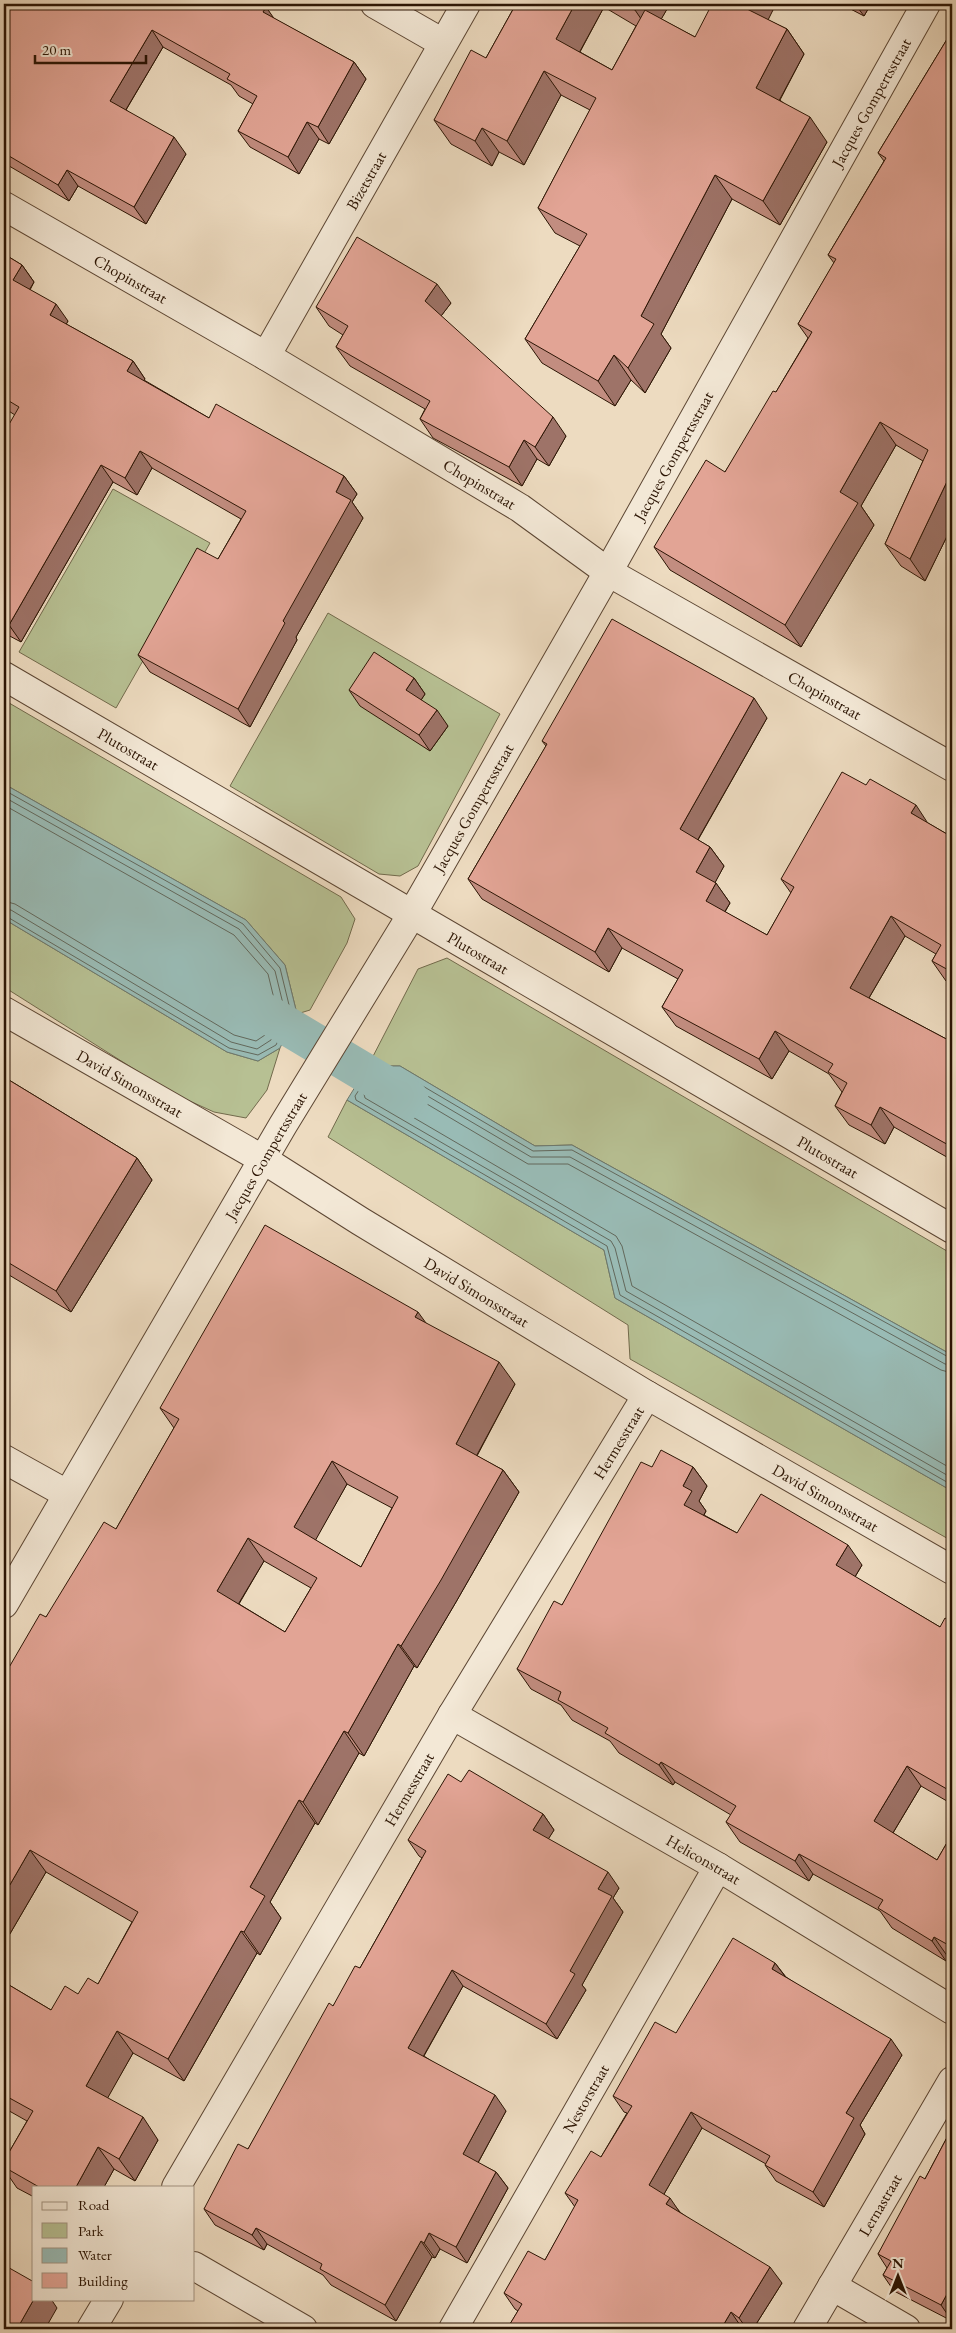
<svg xmlns="http://www.w3.org/2000/svg" width="956" height="2333" viewBox="0 0 956 2333" font-family="'EB Garamond',serif">
<rect width="100%" height="100%" fill="#eddbc0"/>
<filter id="stains"><feTurbulence type="fractalNoise" baseFrequency=".004" numOctaves="4"/><feColorMatrix values="0 0 0 0 .2 0 0 0 0 .09 0 0 0 0 .02 0 0 0 .5 -.17"/></filter>
<radialGradient id="worn" r=".72"><stop offset=".6" stop-color="#630" stop-opacity="0"/><stop offset="1" stop-color="#630" stop-opacity=".3"/></radialGradient>
<g fill="#b7c093" stroke="#726a4c">
<polygon points="113,489 210,543 116,708 19,652"/>
<polygon points="328,613 500,714 418,866 400,876 379,874 230,786"/>
<polygon points="4,700 341,897 355,919 347,943 310,1010 297,1014 285,965 246,920 4,784"/>
<polygon points="4,919 227,1052 258,1061 280,1048 267,1090 246,1118 214,1112 172,1093 4,987"/>
<polygon points="447,958 952,1254 952,1355 572,1145 535,1146 400,1066 368,1066 418,969"/>
<polygon points="347,1100 604,1250 615,1298 952,1491 952,1541 630,1359 628,1325 328,1137"/>
</g>
<g fill="#99bbb5" stroke="#6d796e">
<polygon points="4,784 246,920 285,965 297,1014 280,1048 258,1061 227,1052 4,919"/>
<polygon points="368,1066 400,1066 535,1146 572,1145 952,1355 952,1491 615,1298 604,1250 347,1100"/>
</g>
<g fill="none" stroke-linecap="round" stroke-linejoin="round">
<g stroke="#62685c" stroke-width="1">
<polyline points="4,790 243,924 280,968 291,1013 276,1045 258,1055 229,1048 4,915"/>
<polyline points="4,797 239,929 275,971 285,1012 271,1040 257,1049 231,1042 11,910 4,909"/>
<polyline points="4,805 234,935 268,974 277,1011 265,1035 256,1041 234,1035 15,904 4,901"/>
<polyline points="952,1359 572,1150 533,1151 399,1072 371,1072 355,1096 356,1100 607,1246 620,1295 952,1485"/>
<polyline points="952,1365 945,1364 570,1157 531,1157 397,1078 374,1078 364,1094 365,1098 611,1241 615,1248 626,1291 952,1478"/>
<polyline points="952,1373 941,1370 568,1164 528,1164 395,1085 379,1085 374,1092 375,1095 616,1236 622,1246 632,1286 952,1469"/>
</g>
<polyline stroke="#99bbb5" stroke-width="39" points="245,1001 409,1099"/>
<g stroke="#5c4633" stroke-width="30">
<g id="minor">
<polyline points="375,4 443,43"/>
<path id="s1" d="M4 206 266 356 520 508 608 572 952 767"/>
<path id="s2" d="M266 356 466 4"/>
<path id="s3" d="M4 676 952 1229"/>
<path id="s4" d="M4 1011 264 1160 360 1221 647 1395 952 1570"/>
<polyline points="4,1459 67,1494"/>
<path id="s5" d="M4 1604 283 1125 412 914 608 572 926 4"/>
<path id="s6" d="M452 1715 718 1867 952 2010"/>
<path id="s7" d="M176 2187 452 1715 647 1395"/>
<polyline points="194,2266 303,2329"/>
<polyline points="832,2286 906,2329"/>
<polyline points="91,2329 109,2299"/>
<path id="s8" d="M453 2329 718 1867"/>
<path id="s9" d="M807 2329 952 2081"/>
</g>
</g>
<use href="#minor" stroke="#f3e8d6" stroke-width="28"/>
</g>
<g fill="#c28d80" stroke="#2c1504" fill-rule="evenodd">
<polygon points="4,4 266,7 273,18 354,62 366,79 329,144 319,139 299,174 250,147 238,131 253,104 239,96 231,85 163,47 126,110 186,154 146,224 78,186 69,201 4,163"/>
<path d="M516 4H670L661 19 695 37 768 20 787 29 804 54 780 100 827 142 780 225 732 199 661 334 671 348 645 393 631 380 615 406 542 363 525 339 580 246 555 233 538 208 590 110 561 95 524 165 499 152 492 166 451 144 434 120 486 58ZM604 7 636 26 612 70 580 52Z"/>
<polygon points="841,4 871,4 864,16"/>
<polygon points="952,31 952,526 925,581 901,566 885,544 923,461 896,445 861,506 874,525 801,647 670,570 654,547 725,472 776,392 808,338 798,324 834,263 828,255 884,161 878,153"/>
<polygon points="4,254 22,265 34,282 30,290 68,321 66,324 133,361 145,379 144,380 209,418 344,476 357,494 352,502 363,518 296,637 297,640 250,727 150,672 138,655 218,559 241,519 152,468 137,495 113,482 21,642 4,633 4,433 15,415 4,408"/>
<polygon points="451,303 441,316 566,436 549,466 537,459 522,486 433,438 420,419 425,409 350,366 336,347 343,335 329,326 316,307"/>
<polygon points="414,678 425,694 421,700 448,726 430,751 360,706 349,690"/>
<polygon points="767,718 698,840 710,847 724,866 715,882 730,903 725,912 767,935 791,893 781,879 928,823 952,837 952,984 946,981 932,961 936,954 905,936 869,998 952,1042 952,1160 894,1127 885,1144 849,1125 835,1106 842,1092 829,1074 789,1051 772,1079 676,1026 662,1007 678,979 622,948 609,972 482,899 468,879 546,746 542,741"/>
<polygon points="4,1077 137,1158 152,1180 71,1312 4,1272"/>
<path d="M426 1324 515 1384 477 1456 503 1470 519 1492 456 1602 417 1668 414 1666 364 1756 359 1753 318 1825 315 1823 270 1902 281 1918 260 1955 257 1953 184 2081 133 2053 107 2098 158 2140 135 2181 114 2169 104 2187H34V2197L17 2188 4 2169V2161L27 2121 4 2108V1982L51 2010 98 1984 132 1922 46 1872 4 1944V1676L46 1617 116 1529 174 1428 160 1408ZM347 1484 392 1508 361 1567 315 1540ZM264 1561 311 1588 285 1632 239 1604Z"/>
<polygon points="652,1467 693,1467 707,1486 699,1501 706,1511 704,1515 737,1533 862,1565 855,1577 940,1627 952,1622 952,1804 921,1786 893,1833 937,1860 952,1834 952,1959 948,1957 946,1961 892,1928 880,1911 813,1874 809,1881 740,1842 726,1822 731,1815 675,1782 673,1785 619,1753 610,1741 572,1720 561,1705 531,1689 517,1669 562,1605"/>
<polygon points="461,1782 543,1814 554,1830 548,1839 619,1888 613,1898 623,1912 582,1985 586,1990 557,2039 463,1986 424,2056 506,2111 478,2163 496,2172 508,2188 467,2263 440,2249 435,2258 432,2257 396,2321 331,2285 323,2275 267,2244 264,2250 215,2225 204,2209 248,2149 333,2006 360,1968 422,1858 419,1856 408,1840"/>
<polygon points="775,1963 786,1977 902,2055 860,2125 865,2134 824,2207 776,2181 765,2165 766,2164 702,2128 664,2194 681,2213 782,2283 753,2329 743,2329 742,2328 741,2329 507,2329 518,2311 515,2309 504,2293 545,2260 575,2207 565,2193 601,2157 627,2113 624,2112 613,2096 676,2033"/>
<polygon points="952,2128 952,2321 894,2291 883,2275 887,2268 878,2254 925,2179"/>
</g>
<g fill="#9e7368" stroke="#2c1504">
<polygon points="575,4 601,4 604,7 573,64 556,39"/>
<polygon points="639,4 670,4 652,35 635,10"/>
<polygon points="747,4 776,4 762,32 745,8"/>
<polygon points="855,4 871,4 864,16"/>
<polygon points="266,7 278,24 263,12"/>
<polygon points="787,29 804,54 773,112 756,88"/>
<polygon points="152,30 163,47 121,118 110,101"/>
<polygon points="354,62 366,79 329,144 318,127"/>
<polygon points="544,71 561,95 524,165 507,141"/>
<polygon points="810,117 827,142 780,225 763,201"/>
<polygon points="307,122 319,139 299,174 288,157"/>
<polygon points="482,128 499,152 492,166 475,141"/>
<polygon points="174,137 186,154 146,224 134,207"/>
<polygon points="67,170 78,186 69,201 58,185"/>
<polygon points="715,175 732,199 661,334 671,348 645,393 628,368 641,316"/>
<polygon points="22,265 34,282 25,297 13,280"/>
<polygon points="437,284 451,303 438,320 425,301"/>
<polygon points="56,304 68,321 62,332 50,315"/>
<polygon points="614,355 631,380 615,406 598,381"/>
<polygon points="133,361 145,379 139,388 127,371"/>
<polygon points="553,417 566,436 549,466 535,447"/>
<polygon points="880,422 896,445 861,506 874,525 801,647 785,625 840,492"/>
<polygon points="524,440 537,459 522,486 509,467"/>
<polygon points="140,451 152,468 137,495 125,478"/>
<polygon points="101,465 113,482 21,642 9,625"/>
<polygon points="952,471 952,526 925,581 910,559"/>
<polygon points="344,476 357,494 352,502 363,518 296,637 297,640 250,727 238,709 283,621 336,492"/>
<polygon points="414,678 425,694 417,706 406,690"/>
<polygon points="754,698 767,718 693,848 680,829"/>
<polygon points="437,710 448,726 430,751 419,735"/>
<polygon points="916,805 929,825 911,813"/>
<polygon points="710,847 724,866 710,892 696,872"/>
<polygon points="716,883 730,903 719,921 706,901"/>
<polygon points="891,916 905,936 863,1008 850,988"/>
<polygon points="608,928 622,948 609,972 595,952"/>
<polygon points="775,1031 789,1051 772,1079 759,1059"/>
<polygon points="880,1107 894,1127 885,1144 871,1125"/>
<polygon points="137,1158 152,1180 71,1312 56,1291"/>
<polygon points="418,1312 434,1334 415,1317"/>
<polygon points="499,1362 515,1384 471,1466 456,1444"/>
<polygon points="332,1461 347,1484 310,1550 294,1527"/>
<polygon points="693,1467 707,1486 699,1501 706,1511 698,1525 684,1505 683,1486"/>
<polygon points="503,1470 519,1492 456,1602 417,1668 401,1646"/>
<polygon points="248,1538 264,1561 233,1613 217,1591"/>
<polygon points="848,1545 862,1565 850,1585 836,1565"/>
<polygon points="398,1644 414,1666 364,1756 348,1733"/>
<polygon points="344,1731 359,1753 318,1825 303,1802"/>
<polygon points="661,1762 675,1782 673,1785 659,1765"/>
<polygon points="907,1766 921,1786 888,1841 874,1821"/>
<polygon points="299,1800 315,1823 270,1902 281,1918 260,1955 244,1932 250,1887"/>
<polygon points="543,1814 554,1830 544,1846 533,1830"/>
<polygon points="30,1850 46,1872 4,1944 4,1895"/>
<polygon points="799,1854 813,1874 809,1881 795,1861"/>
<polygon points="608,1872 619,1888 613,1898 623,1912 582,1985 586,1990 557,2039 546,2024 570,1971 598,1889"/>
<polygon points="241,1931 257,1953 184,2081 168,2059"/>
<polygon points="934,1937 948,1957 946,1961 932,1941"/>
<polygon points="775,1963 787,1979 772,1969"/>
<polygon points="452,1970 463,1986 419,2064 408,2048"/>
<polygon points="117,2031 133,2053 102,2108 86,2086"/>
<polygon points="891,2039 902,2055 860,2125 865,2134 824,2207 813,2192 846,2113"/>
<polygon points="495,2095 506,2111 474,2170 463,2154"/>
<polygon points="691,2112 702,2128 660,2201 649,2185"/>
<polygon points="143,2117 158,2140 135,2181 119,2159"/>
<polygon points="98,2147 114,2169 104,2187 76,2187"/>
<polygon points="496,2172 508,2188 467,2263 456,2247"/>
<polygon points="670,2198 681,2214 666,2204"/>
<polygon points="256,2228 267,2244 264,2250 252,2235"/>
<polygon points="429,2233 440,2249 435,2258 424,2243"/>
<polygon points="421,2241 432,2257 396,2321 385,2305"/>
<polygon points="770,2267 782,2283 753,2329 747,2329 739,2318"/>
<polygon points="952,2285 952,2321 941,2305"/>
<polygon points="34,2299 51,2299 57,2308 45,2329 17,2329"/>
<polygon points="731,2312 742,2328 741,2329 721,2329"/>
</g>
<g fill="#e2a495" stroke="#2c1504" fill-rule="evenodd">
<polygon points="4,4 261,4 266,7 263,12 354,62 318,127 307,122 288,157 238,131 257,96 227,79 230,74 152,30 110,101 174,137 134,207 67,170 58,185 4,153 4,127 9,118 4,116"/>
<polygon points="516,4 575,4 556,39 612,70 645,10 695,37 712,4 747,4 745,8 787,29 756,88 810,117 763,201 715,175 641,316 654,324 628,368 614,355 598,381 525,339 587,234 538,208 596,98 544,71 507,141 482,128 475,141 434,120 471,50 486,58"/>
<polygon points="624,4 639,4 635,10"/>
<polygon points="952,31 952,471 910,559 885,544 928,450 880,422 840,492 858,503 785,625 654,547 706,460 725,472 773,391 776,392 812,332 798,324 836,259 828,255 886,158 878,153"/>
<polygon points="357,237 437,284 425,301 553,417 535,447 524,440 509,467 420,419 430,401 336,347 348,326 316,307"/>
<polygon points="4,254 22,265 13,280 56,304 50,315 133,361 127,371 209,418 216,404 344,476 336,492 351,500 283,621 285,623 238,709 138,655 197,548 218,559 246,511 140,451 125,478 101,465 9,625 4,622 4,433 19,407 4,398"/>
<polygon points="612,619 754,698 680,829 710,847 696,872 716,883 706,901 767,935 794,887 781,879 842,772 866,785 870,779 916,805 911,813 952,837 952,972 932,961 941,945 891,916 850,988 952,1042 952,1147 880,1107 871,1125 835,1106 847,1083 828,1072 833,1064 775,1031 759,1059 662,1007 683,970 608,928 595,952 468,879 547,744 542,741"/>
<polygon points="374,652 414,678 406,690 437,710 419,735 349,690"/>
<polygon points="4,1077 137,1158 56,1291 4,1260"/>
<path d="M265 1225 418 1312 415 1317 499 1362 456 1444 503 1470 441 1580 401 1646 398 1644 348 1733 344 1731 303 1802 299 1800 250 1887 265 1896 244 1932 241 1931 168 2059 117 2031 86 2086 143 2117 119 2159 98 2147 76 2187H39L4 2167V2161L33 2111 4 2095V1982L51 2010 65 1986 78 1994 88 1978 98 1984 138 1912 30 1850 4 1895V1676L40 1614 46 1617 104 1522 116 1529 179 1419 160 1408ZM332 1461 398 1497 361 1567 294 1527ZM248 1538 317 1578 285 1632 217 1591Z"/>
<polygon points="661,1450 693,1467 683,1486 692,1491 684,1505 737,1533 761,1494 848,1545 836,1565 940,1627 945,1618 952,1622 952,1792 907,1766 874,1821 937,1860 952,1834 952,1947 934,1937 932,1941 878,1908 883,1900 799,1854 795,1861 726,1822 736,1806 661,1762 659,1765 605,1733 608,1728 558,1700 561,1692 517,1669 554,1601 562,1605 641,1462 652,1467"/>
<polygon points="469,1770 543,1814 533,1830 608,1872 598,1889 612,1896 570,1971 575,1974 546,2024 452,1970 408,2048 495,2095 463,2154 496,2172 456,2247 429,2233 424,2243 421,2241 385,2305 320,2269 322,2264 256,2228 252,2235 204,2209 238,2144 248,2149 329,2003 333,2006 355,1966 360,1968 426,1851 408,1840 448,1774 461,1782"/>
<polygon points="733,1938 775,1963 772,1969 891,2039 846,2113 854,2118 813,2192 765,2165 770,2156 691,2112 649,2185 670,2198 666,2204 770,2267 739,2318 731,2312 721,2329 507,2329 522,2304 504,2293 528,2251 545,2260 578,2200 565,2193 591,2151 601,2157 632,2106 613,2096 655,2022 676,2033"/>
<polygon points="952,2128 952,2285 941,2305 883,2275 891,2261 878,2254 920,2176 925,2179"/>
<polygon points="4,2265 34,2282 34,2299 17,2329 4,2329"/>
</g>
<g text-anchor="middle" stroke-width="5" stroke-linejoin="round" paint-order="stroke">
<g font-size="16" fill="#2c1504" stroke="#f3e8d6">
<text dy="6" stroke="none"><textPath href="#s5" startOffset="1734">Jacques Gompertsstraat</textPath></text>
<text dy="6" stroke="none"><textPath href="#s2" startOffset="202">Bizetstraat</textPath></text>
<text dy="6" stroke="none"><textPath href="#s1" startOffset="146">Chopinstraat</textPath></text>
<text dy="6" stroke="none"><textPath href="#s5" startOffset="1329">Jacques Gompertsstraat</textPath></text>
<text dy="6" stroke="none"><textPath href="#s1" startOffset="551">Chopinstraat</textPath></text>
<text dy="6" stroke="none"><textPath href="#s1" startOffset="956">Chopinstraat</textPath></text>
<text dy="6" stroke="none"><textPath href="#s3" startOffset="144">Plutostraat</textPath></text>
<text dy="6" stroke="none"><textPath href="#s5" startOffset="924">Jacques Gompertsstraat</textPath></text>
<text dy="6" stroke="none"><textPath href="#s3" startOffset="549">Plutostraat</textPath></text>
<text dy="6" stroke="none"><textPath href="#s4" startOffset="145">David Simonsstraat</textPath></text>
<text dy="6" stroke="none"><textPath href="#s5" startOffset="519">Jacques Gompertsstraat</textPath></text>
<text dy="6" stroke="none"><textPath href="#s3" startOffset="954">Plutostraat</textPath></text>
<text dy="6" stroke="none"><textPath href="#s4" startOffset="550">David Simonsstraat</textPath></text>
<text dy="6" stroke="none"><textPath href="#s7" startOffset="866">Hermesstraat</textPath></text>
<text dy="6" stroke="none"><textPath href="#s4" startOffset="955">David Simonsstraat</textPath></text>
<text dy="6" stroke="none"><textPath href="#s7" startOffset="461">Hermesstraat</textPath></text>
<text dy="6" stroke="none"><textPath href="#s6" startOffset="290">Heliconstraat</textPath></text>
<text dy="6" stroke="none"><textPath href="#s8" startOffset="266">Nestorstraat</textPath></text>
<text dy="6" stroke="none"><textPath href="#s9" startOffset="144">Lernastraat</textPath></text>
</g>
</g>
<rect width="956" height="2333" fill="none" stroke="#eddbc0" stroke-width="20"/>
<rect x="5" y="5" width="946" height="2323" fill="none" stroke="#2c1504" stroke-width="2.5"/>
<rect x="10" y="10" width="936" height="2313" fill="none" stroke="#2c1504"/>
<rect x="32" y="2186" width="162" height="115" fill="#f3e8d6" stroke="#a39482"/>
<rect x="42" y="2202" width="25" height="8" fill="#f3e8d6" stroke="#a39482"/>
<text x="78" y="2210" font-size="15" fill="#2c1504">Road</text>
<rect x="42" y="2223" width="25" height="15" fill="#b7c093" stroke="#a39482"/>
<text x="78" y="2236" font-size="15" fill="#2c1504">Park</text>
<rect x="42" y="2248" width="25" height="15" fill="#99bbb5" stroke="#a39482"/>
<text x="78" y="2260" font-size="15" fill="#2c1504">Water</text>
<rect x="42" y="2273" width="25" height="15" fill="#e2a495" stroke="#a39482"/>
<text x="78" y="2286" font-size="15" fill="#2c1504">Building</text>
<g transform="translate(898 2276)" stroke="#f3e8d6" stroke-width="4" paint-order="stroke">
<path d="M0-4L9 19L0 12L-9 19Z" fill="#2c1504"/>
<text y="-8" font-size="14" font-weight="bold" text-anchor="middle" fill="#2c1504">N</text>
</g>
<path d="M35 55v8h111v-8" fill="none" stroke="#2c1504" stroke-width="2.5"/>
<text x="42" y="55" font-size="15" fill="#2c1504" stroke="#f3e8d6" stroke-width="4" paint-order="stroke">20 m</text>
<rect width="100%" height="100%" filter="url(#stains)"/>
<rect width="100%" height="100%" fill="url(#worn)"/>
</svg>
